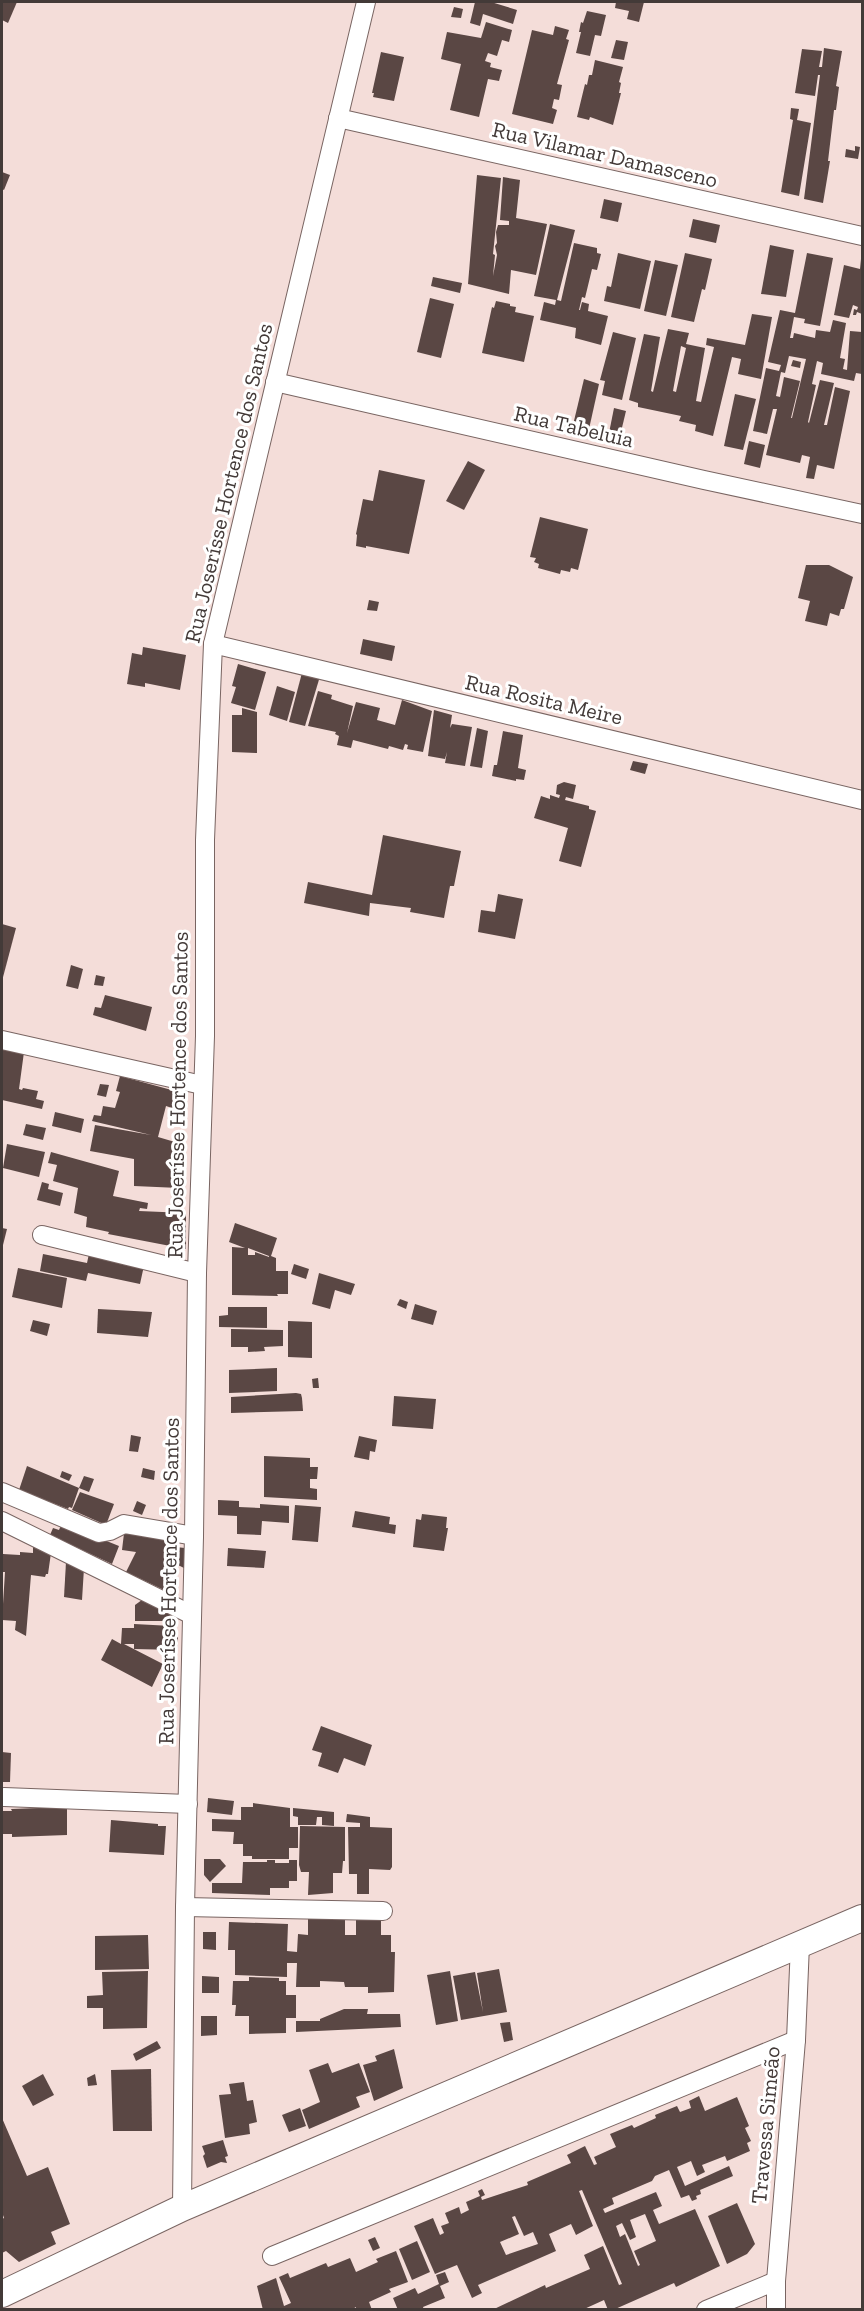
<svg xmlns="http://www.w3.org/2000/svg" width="864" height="2311" viewBox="0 0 864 2311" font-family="'Zilla Slab',serif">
<rect width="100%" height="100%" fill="#f4ddd9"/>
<g fill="#5a4744" fill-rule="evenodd">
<polygon points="2,2 17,2 8,23 2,20"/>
<polygon points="475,2 491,2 517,10 513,24 483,14 480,26 470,23"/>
<polygon points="616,2 644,2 639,22 627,19 629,11 615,8"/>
<polygon points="454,7 463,9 461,18 451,17"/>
<polygon points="587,11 606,15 601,36 595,35 590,56 576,53 581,32 579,32 581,22 583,23"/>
<polygon points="486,22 512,30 509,42 502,40 497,56 488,53 485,61 491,63 490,67 502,70 499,81 488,79 479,117 450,110 461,64 441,59 447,32 481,38"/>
<polygon points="555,26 569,30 566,39 569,40 557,84 562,85 559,100 554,99 552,108 557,110 553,124 512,114 532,30 553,35"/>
<polygon points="616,40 628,42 624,60 611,58"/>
<polygon points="824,48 842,51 836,86 839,87 836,110 834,110 828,161 830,161 823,203 804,199 820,75 818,75 815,96 795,93 802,49 822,51 819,67 822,67"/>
<polygon points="381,52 404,57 394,101 373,97 374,93 372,93"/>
<polygon points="595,60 623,67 619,82 621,83 619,93 621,93 613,125 590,117 589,120 577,117 585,84 587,85 589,75 592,75"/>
<polygon points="791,108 799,109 797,120 811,123 799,196 781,192 793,120 790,119"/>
<polygon points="855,146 860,147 858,159 845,157 846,149 855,151"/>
<polygon points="2,172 10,175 4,190 2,189"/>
<polygon points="477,175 501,178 493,254 495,255 493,276 497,255 495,246 497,243 496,232 498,225 509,225 509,221 500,220 503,177 520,180 516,218 547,224 536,275 511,270 509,294 468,284"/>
<polygon points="604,199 622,203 618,222 600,218"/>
<polygon points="693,219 720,225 716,243 689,237"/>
<polygon points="550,224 575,230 557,300 561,301 574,243 597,248 597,253 601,254 597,270 592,269 585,298 582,297 579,310 580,310 582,302 589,304 588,311 608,316 601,345 575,338 576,328 540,320 544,302 555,305 556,300 534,296"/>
<polygon points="770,245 794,250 786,297 761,294"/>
<polygon points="618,253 651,261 640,309 604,301 607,286 611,287"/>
<polygon points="685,253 712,259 705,290 702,289 694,322 671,317"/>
<path d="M807 253 833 258 820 326 804 323 805 319 794 317 790 338H793L794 333 815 338 816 330 830 332 833 320 846 323 840 358 845 359 843 369 847 370 850 331 862 332V374L856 373 854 381 821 374 823 363 817 361 812 384 816 385 808 422 809 423 820 380 834 383 824 425H827L835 387 850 391 834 469 817 465 814 479 806 478 810 457 802 455 800 463 766 455 777 409H773L767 434 753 431 766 368 779 371 781 365 768 362 780 310 795 313ZM789 356 806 359 792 418H791L800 381 784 377 780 397 776 396 781 372 785 373Z"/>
<polygon points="861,259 862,314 857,312 856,315 853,315 854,309 857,310 858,307 853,305 849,318 834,315 844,265 860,269"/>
<polygon points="655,260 678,265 666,316 644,311"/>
<polygon points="433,277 462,283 460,293 431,286"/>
<polygon points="430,298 454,304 441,358 417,352"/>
<polygon points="496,301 510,304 510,306 516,307 515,312 534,316 524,362 482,353 492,307 494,308"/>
<path d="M752 314 772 317 761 379 738 374 741 359 732 357 713 436 695 431 696 425 679 421 681 416 638 407V403L629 400 644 334 660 337 651 391 653 392 668 329 689 333 686 344 705 348 696 401 701 402 714 347 706 345 707 338 745 345ZM681 346 686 348 676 392 673 391Z"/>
<polygon points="613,332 636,338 622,400 602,395 605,381 600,380"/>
<polygon points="793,360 801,362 800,368 791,366"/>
<polygon points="584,379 599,384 589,429 573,425"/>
<polygon points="735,394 756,399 743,450 724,446"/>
<polygon points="614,408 626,411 620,436 609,433"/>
<polygon points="749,441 765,445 760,468 744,464"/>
<polygon points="468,461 485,470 464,510 446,501"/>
<polygon points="379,470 425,480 409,554 366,546 366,548 356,546 357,535 356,534 363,499 373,501"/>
<polygon points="540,517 588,529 578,570 571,568 570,572 561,570 560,574 538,568 539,564 534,562 536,558 530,557"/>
<polygon points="806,565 829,565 853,577 844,609 841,609 839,616 830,613 827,626 805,621 810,601 798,598"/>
<polygon points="369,600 379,602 377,611 367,610"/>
<polygon points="363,639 395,646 392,661 360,654"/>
<polygon points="143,647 186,655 180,690 145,683 145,687 127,684 132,653 142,655"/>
<polygon points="238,664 266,672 255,710 231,703 236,687 232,686"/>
<polygon points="303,669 321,673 305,726 289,722"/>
<polygon points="277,686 295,692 287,721 269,715"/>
<polygon points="318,691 332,695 331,699 353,706 347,733 356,702 380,708 377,720 395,725 402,700 432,711 423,752 407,749 408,745 405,744 403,750 389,746 388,749 353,740 351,748 337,745 339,736 335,734 336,732 308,726"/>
<polygon points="242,708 257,712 257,753 232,752 232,715 242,715"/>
<polygon points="434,710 452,715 450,728 452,724 472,727 465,766 445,763 447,752 445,759 428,756"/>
<polygon points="477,728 488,731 482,768 470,766"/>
<polygon points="503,731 523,735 518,768 526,770 524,780 516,779 516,781 492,776 494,765 497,765"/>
<polygon points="633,761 648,764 645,774 630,770"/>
<polygon points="564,782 576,785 573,799 566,797 565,800 589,806 589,809 596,811 581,867 559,861 568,828 534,818 541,796 550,799 550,795 559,798 560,795 556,794 557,785"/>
<polygon points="383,835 461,851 454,886 450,886 444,918 410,912 411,908 370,903 369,916 304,903 308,882 372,895"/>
<polygon points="498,894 523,899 515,939 478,932 481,910 495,912"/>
<polygon points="2,924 16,928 2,981"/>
<polygon points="71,965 83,969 78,989 66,986"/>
<polygon points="96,975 105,977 103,986 94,985"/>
<polygon points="105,995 152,1007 146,1031 93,1015 95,1007 101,1008"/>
<polygon points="2,1045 24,1052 19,1089 22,1090 23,1088 38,1091 36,1099 44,1101 42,1109 2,1100"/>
<polygon points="120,1076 179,1092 175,1109 166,1106 158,1137 185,1145 182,1166 179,1166 179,1188 134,1186 134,1159 90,1151 95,1125 151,1135 92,1121 94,1115 101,1116 103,1106 115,1108 120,1092 116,1091"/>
<polygon points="100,1084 109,1085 106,1097 97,1095"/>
<polygon points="55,1112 84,1119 81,1133 52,1126"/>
<polygon points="26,1124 46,1128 43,1140 23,1135"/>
<polygon points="7,1144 45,1152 39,1177 3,1168"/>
<polygon points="51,1152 119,1171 113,1196 148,1203 147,1209 140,1208 139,1211 186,1213 186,1249 108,1234 109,1232 86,1227 87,1217 74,1213 78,1188 53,1181 57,1165 48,1163"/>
<polygon points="42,1182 49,1184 48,1189 63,1193 60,1206 37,1200"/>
<path d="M235 1223 277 1238 271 1256 276 1258V1271H288V1294H277L278 1296 232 1295V1247L245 1248 229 1242ZM248 1248 269 1256V1257L255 1252V1255H248Z"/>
<polygon points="2,1228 7,1229 2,1249"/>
<polygon points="90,1249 145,1261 140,1284 88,1273 86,1281 40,1271 43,1254 87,1263"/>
<polygon points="294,1264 309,1269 306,1279 291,1274"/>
<polygon points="18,1268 67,1278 62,1308 12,1297"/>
<polygon points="319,1273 355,1284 351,1295 335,1290 330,1309 312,1304"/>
<polygon points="400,1299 408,1302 406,1309 397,1305"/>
<polygon points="415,1304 437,1311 433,1325 411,1319"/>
<polygon points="228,1307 267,1307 267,1328 219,1327 219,1316 228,1315"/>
<polygon points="98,1309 152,1312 148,1337 97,1333"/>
<polygon points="33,1320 50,1324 47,1336 30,1331"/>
<polygon points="288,1321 312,1322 312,1358 288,1357"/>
<polygon points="231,1329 283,1330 283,1346 264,1347 265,1351 248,1352 248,1347 231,1347"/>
<polygon points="277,1368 277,1391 229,1393 229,1370"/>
<polygon points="318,1378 319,1388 313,1388 312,1379"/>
<polygon points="296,1393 301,1394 302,1398 303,1411 231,1413 231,1397"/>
<polygon points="394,1396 436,1399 433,1429 392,1426"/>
<polygon points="131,1435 141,1437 138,1452 129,1451"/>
<polygon points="359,1436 377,1440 375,1452 370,1451 369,1460 354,1457"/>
<polygon points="264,1456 310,1458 310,1467 318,1467 317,1479 310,1479 310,1488 317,1489 317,1500 264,1497"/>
<polygon points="27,1466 79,1488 84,1476 94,1479 89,1492 79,1488 72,1508 69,1507 68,1509 19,1490"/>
<polygon points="143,1468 155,1471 154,1480 141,1477"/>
<polygon points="62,1471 72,1475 69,1481 60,1477"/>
<polygon points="80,1492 114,1504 106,1525 72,1510"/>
<polygon points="218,1500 239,1501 239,1507 260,1508 260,1504 289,1506 289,1523 262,1521 261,1535 237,1534 237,1516 218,1515"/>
<polygon points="137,1501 146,1505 142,1515 133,1511"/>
<polygon points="295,1505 321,1507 318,1542 292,1540"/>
<polygon points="355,1511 390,1517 389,1524 396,1525 395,1534 352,1527"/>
<polygon points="422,1514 447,1517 446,1528 448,1528 444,1551 413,1547 416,1519 421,1520"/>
<polygon points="62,1523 119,1546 112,1564 50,1535 53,1528 59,1530"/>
<polygon points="125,1525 168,1532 166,1546 185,1548 184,1568 178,1565 166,1591 126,1572 136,1552 122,1550"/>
<polygon points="33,1544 51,1553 48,1574 46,1574 45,1577 31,1575 26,1636 15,1630 16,1621 2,1620 5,1572 2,1572 2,1566 3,1554 20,1555 20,1552 33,1553"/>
<polygon points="228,1548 266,1551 264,1568 227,1566"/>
<polygon points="66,1562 84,1568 82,1600 64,1597"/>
<polygon points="146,1597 171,1608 170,1621 135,1621 135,1605"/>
<polygon points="134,1624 172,1626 171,1636 178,1637 177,1650 134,1649 134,1644 124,1644 163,1664 152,1687 101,1660 112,1639 121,1644 122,1628 134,1628"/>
<polygon points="321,1726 372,1745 365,1766 344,1758 338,1773 318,1766 322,1753 312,1750"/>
<polygon points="2,1752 11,1753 10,1782 2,1782"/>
<polygon points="208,1798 234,1801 232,1815 207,1812"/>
<polygon points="253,1803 290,1808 290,1827 298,1827 298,1848 289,1848 289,1859 252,1859 252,1856 243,1856 243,1844 233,1844 234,1832 212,1831 212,1819 241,1820 241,1807 253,1807"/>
<polygon points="67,1807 67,1835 12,1837 12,1834 2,1834 2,1811 12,1811 11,1809"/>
<polygon points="293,1808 334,1812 334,1826 322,1825 322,1817 317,1817 316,1825 298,1825 298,1817 293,1816"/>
<polygon points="347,1814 370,1817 370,1827 392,1828 392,1867 390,1870 369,1869 369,1894 357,1894 357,1874 349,1874 348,1827 360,1827 360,1823 346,1822"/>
<polygon points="111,1820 158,1824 158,1826 166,1826 164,1855 109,1852"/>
<polygon points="300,1826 345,1827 345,1861 343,1861 342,1873 333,1873 333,1893 308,1895 309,1872 301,1872 299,1865"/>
<polygon points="204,1859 220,1859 226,1866 210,1882 204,1875"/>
<polygon points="267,1860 275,1860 275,1863 289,1863 289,1860 297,1860 297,1881 289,1881 289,1888 270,1888 270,1895 212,1893 212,1883 242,1883 243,1862 267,1862"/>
<polygon points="308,1916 345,1917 345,1935 356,1935 356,1918 381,1919 381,1935 391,1935 391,1952 395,1952 394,1992 368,1993 368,1987 345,1987 344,1982 320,1981 320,1987 296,1987 297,1963 287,1963 287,1977 235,1975 235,1950 228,1950 229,1922 288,1924 287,1951 297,1952 298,1934 308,1935"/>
<polygon points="203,1932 216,1932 216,1950 203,1949"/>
<polygon points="148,1935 149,1969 95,1970 95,1936"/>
<polygon points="499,1969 507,2012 461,2020 453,1976 475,1972 483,2012 477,1973"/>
<polygon points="148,1971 147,2028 103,2029 103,2008 87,2008 87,1996 103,1995 102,1972"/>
<polygon points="450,1971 458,2021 436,2025 427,1975"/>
<polygon points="202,1976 219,1977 219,1993 202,1993"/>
<polygon points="249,1977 279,1978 279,1981 286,1981 286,1995 296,1995 296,2018 286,2018 286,2033 249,2034 249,2016 235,2016 236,2005 232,2005 233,1981 249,1981"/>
<polygon points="344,2009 368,2009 367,2014 400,2014 401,2027 296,2032 296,2021 320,2021 320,2019"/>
<polygon points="201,2016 217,2016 217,2035 201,2036"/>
<polygon points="510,2022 513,2040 504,2042 500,2023"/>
<polygon points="157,2041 161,2048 136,2061 133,2054"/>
<polygon points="394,2049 403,2088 374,2101 363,2065 377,2061 375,2056"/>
<polygon points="328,2063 332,2073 359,2063 370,2092 356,2097 360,2107 309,2129 302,2110 320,2102 309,2070"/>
<polygon points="151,2069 152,2131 113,2131 111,2070"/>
<polygon points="43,2074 54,2095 33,2106 22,2086"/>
<polygon points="95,2074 97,2085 88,2086 87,2078"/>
<polygon points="244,2082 247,2101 253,2100 257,2122 249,2124 250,2134 225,2138 219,2095 231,2094 229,2084"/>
<path d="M699 2096 705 2111 737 2097 749 2126 745 2128 751 2141 747 2143 750 2151 727 2161 725 2156 702 2165 705 2172 697 2176 691 2161 677 2167 685 2186 729 2166 733 2176 700 2190 701 2194 696 2196 697 2199 692 2201 689 2195 681 2198 669 2170 655 2176 652 2181 612 2198 614 2204 603 2209 605 2213 656 2192 662 2206 653 2210 659 2224 695 2209 720 2266 676 2287 674 2283 613 2310H608L604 2300 582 2310H492L545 2285 546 2288 590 2269 584 2255 603 2246 619 2285 622 2284 582 2190 579 2191 593 2226 576 2235 571 2224 549 2234 556 2251 478 2285 482 2293 472 2298 457 2265 435 2274 414 2226 433 2218 440 2235 444 2233 441 2226 449 2223 445 2213 459 2207 461 2214 469 2210 466 2202 480 2196 478 2191 482 2189 485 2195 481 2197 482 2200 528 2185 527 2182 571 2163 567 2155 585 2146 594 2165 597 2164 594 2157 616 2147 610 2134 632 2125 634 2128 656 2118 655 2115 677 2106 680 2112 691 2108 689 2101ZM645 2214 656 2241 634 2251 640 2265 638 2266 625 2234 620 2237 616 2226 622 2223 630 2240 636 2237 630 2220ZM515 2216 524 2236 533 2232 538 2244 506 2255 500 2242 519 2234 512 2217Z"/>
<polygon points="300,2108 306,2126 289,2132 282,2115"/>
<polygon points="2,2118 27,2176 48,2167 70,2224 51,2232 56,2244 19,2262 6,2251 2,2253 2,2219 4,2218 2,2212"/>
<polygon points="223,2140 228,2156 225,2157 227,2163 221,2162 207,2168 203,2156 205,2154 202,2146"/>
<polygon points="737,2203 755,2244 747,2254 727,2264 708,2216"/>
<polygon points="375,2237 380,2248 373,2251 368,2240"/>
<polygon points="417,2241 430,2272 412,2280 399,2249"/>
<polygon points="396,2251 408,2282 389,2289 391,2292 369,2302 372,2310 356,2310 356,2307 351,2310 263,2310 257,2286 276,2278 284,2306 291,2303 279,2277 288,2273 290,2278 326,2263 328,2267 350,2258 356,2272 378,2262 376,2259"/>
<polygon points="445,2272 449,2282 440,2286 445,2298 423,2307 424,2310 398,2310 393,2298 415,2288 418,2294 439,2284 436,2275"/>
</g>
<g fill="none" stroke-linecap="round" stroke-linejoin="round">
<g stroke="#796562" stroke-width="20">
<g id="street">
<polyline points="338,118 862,236"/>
<polyline points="275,382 704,480 862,514"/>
<polyline points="213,644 862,800"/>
<polyline points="2,1040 202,1085"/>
<polyline points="42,1235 197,1273"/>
<polyline points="2,1492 99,1533 110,1531 124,1524 194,1536"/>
<polyline points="2,1521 192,1615"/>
<polyline points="4,1797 188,1804"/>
<polyline points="185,1907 383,1911"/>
<polyline points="182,2208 185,1907 194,1536 197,1273 205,1036 205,840 213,644 366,2"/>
<polyline points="272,2256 796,2040"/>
<polyline points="706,2310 776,2281"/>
<polyline points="776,2310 776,2281 796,2040 800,1944"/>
</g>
</g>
<g stroke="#796562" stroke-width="28">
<polyline id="secondary" points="2,2294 182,2208 862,1918"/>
</g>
<use href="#street" stroke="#fff" stroke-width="18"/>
<use href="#secondary" stroke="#fff" stroke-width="26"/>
</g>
<g text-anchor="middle" stroke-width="6" stroke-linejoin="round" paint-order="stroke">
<g font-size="22" fill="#433a38" stroke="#fff">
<text transform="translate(605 154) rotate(13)" y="8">Rua Vilamar Damasceno</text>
<text transform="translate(574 426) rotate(13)" y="8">Rua Tabeluia</text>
<text transform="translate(228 483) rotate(-77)" y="8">Rua Joserísse Hortence dos Santos</text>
<text transform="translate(544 699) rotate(13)" y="8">Rua Rosita Meire</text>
<text transform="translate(177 1095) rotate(-89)" y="8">Rua Joserísse Hortence dos Santos</text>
<text transform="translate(168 1581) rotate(-89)" y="8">Rua Joserísse Hortence dos Santos</text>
<text transform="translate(765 2125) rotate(-85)" y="8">Travessa Simeão</text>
</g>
</g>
<rect width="864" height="2311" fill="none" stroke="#433a38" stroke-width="6"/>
</svg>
